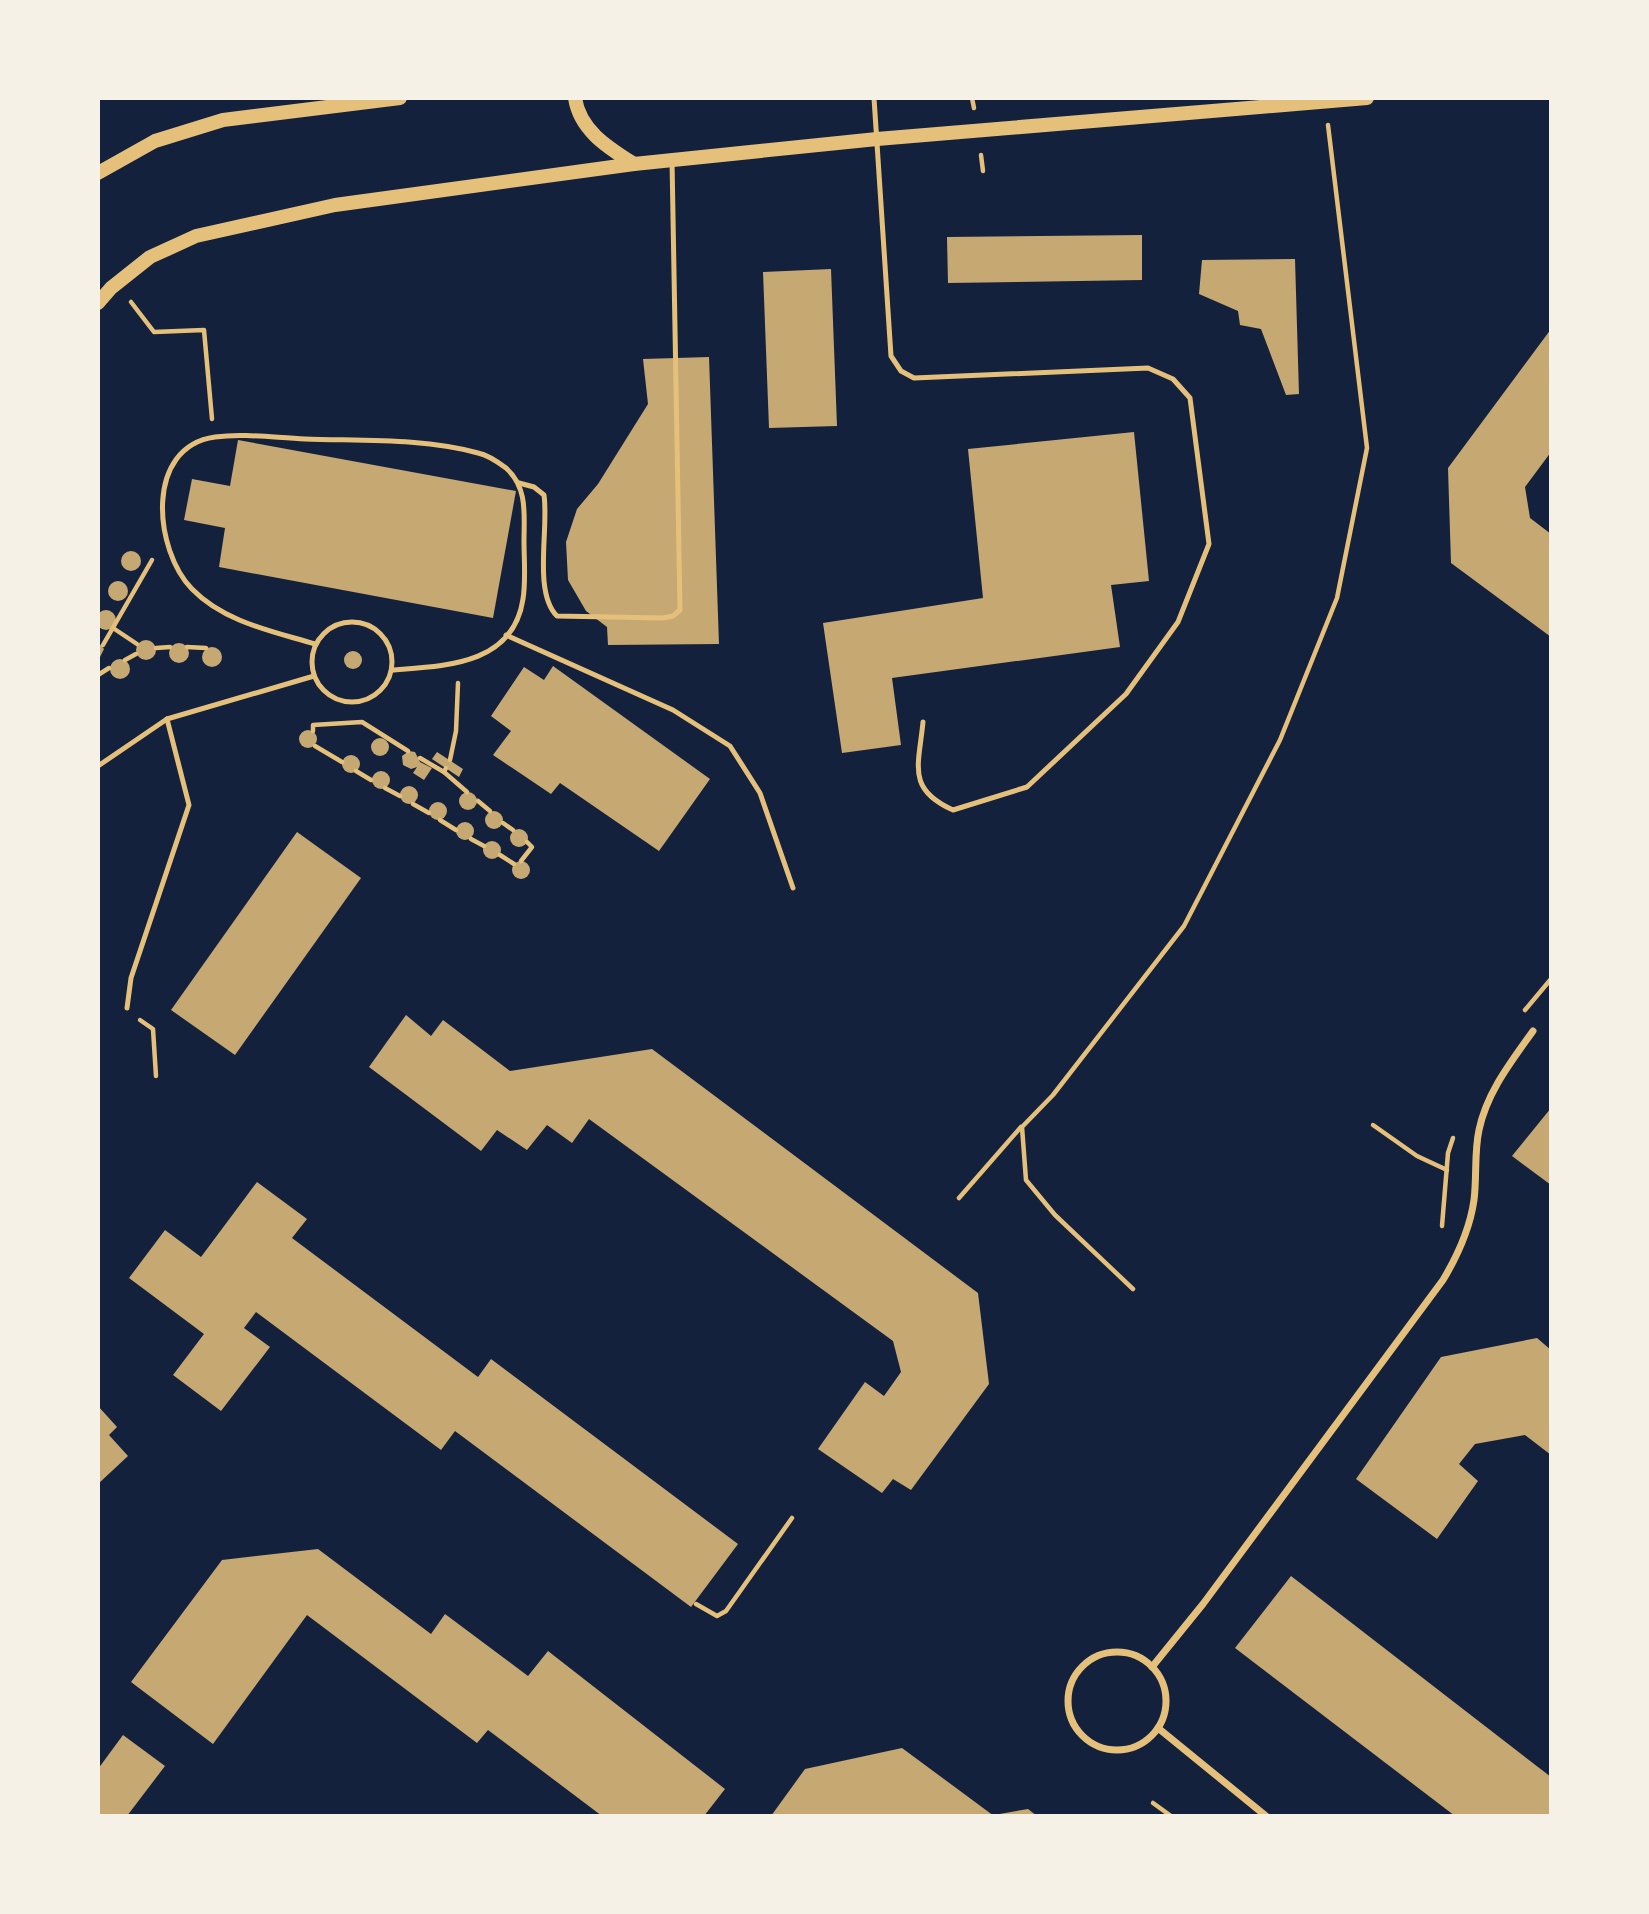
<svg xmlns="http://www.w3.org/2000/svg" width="1649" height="1914" viewBox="0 0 1649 1914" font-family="'Crimson Pro',serif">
<rect width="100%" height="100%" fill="#14213d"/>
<g fill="#c6a872">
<polygon points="1142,235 1142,280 948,283 947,237"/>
<polygon points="1295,259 1299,394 1286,395 1261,329 1240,325 1238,311 1199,294 1202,260"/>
<polygon points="831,269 837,426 769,428 763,272"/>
<polygon points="1551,329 1551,452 1525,487 1530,518 1551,534 1551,637 1451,563 1448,468"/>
<polygon points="709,357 719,644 608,645 607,627 586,611 568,580 566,542 577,509 598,484 648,404 643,359"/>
<polygon points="1134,432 1149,581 1111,585 1120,647 892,678 901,745 842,753 823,623 983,598 968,449"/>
<polygon points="238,440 516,491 493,618 219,567 225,528 184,520 192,479 230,486"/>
<circle cx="131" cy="561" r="10"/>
<circle cx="118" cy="591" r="10"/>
<circle cx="106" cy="620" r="10"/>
<circle cx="146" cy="650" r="10"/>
<polygon points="98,642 104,649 98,661"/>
<circle cx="179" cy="653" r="10"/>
<circle cx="212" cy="657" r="10"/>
<circle cx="353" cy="660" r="9"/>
<circle cx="120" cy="669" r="10"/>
<polygon points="553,666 710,779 659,851 560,783 551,794 493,755 511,731 491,716 524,667 544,680"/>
<circle cx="308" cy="739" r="9"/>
<circle cx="380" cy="747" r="9"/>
<polygon points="409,751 415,752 420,762 432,768 424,780 413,773 417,767 411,769 403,765 402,756"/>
<polygon points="437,752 463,769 459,777 432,759"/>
<circle cx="351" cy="764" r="9"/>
<circle cx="381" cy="780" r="9"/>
<circle cx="409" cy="795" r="9"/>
<circle cx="468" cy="801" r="9"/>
<circle cx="438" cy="811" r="9"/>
<circle cx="494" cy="820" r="9"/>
<circle cx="465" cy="831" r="9"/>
<circle cx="519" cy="838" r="9"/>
<polygon points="297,832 361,878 235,1055 171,1010"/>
<circle cx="492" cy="850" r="9"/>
<circle cx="521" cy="870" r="9"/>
<polygon points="406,1015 431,1036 443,1020 510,1071 652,1049 978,1293 989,1384 911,1490 893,1479 882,1493 818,1449 865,1382 884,1396 901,1372 893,1341 589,1119 572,1143 547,1125 527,1150 497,1130 481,1151 369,1067"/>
<polygon points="1551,1108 1551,1185 1512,1156"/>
<polygon points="257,1182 307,1219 292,1238 478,1377 491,1359 738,1544 691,1607 455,1431 441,1450 256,1312 244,1328 270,1347 221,1411 173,1375 204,1334 129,1278 165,1230 201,1257"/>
<polygon points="1537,1338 1551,1350 1551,1455 1525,1435 1475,1444 1459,1464 1478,1481 1437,1539 1356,1479 1441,1357"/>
<polygon points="98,1406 117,1427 109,1435 128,1456 98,1484"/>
<polygon points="318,1549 431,1634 445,1614 528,1676 548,1651 725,1789 704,1816 602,1816 488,1730 477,1743 307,1615 213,1744 131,1682 222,1560"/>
<polygon points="1291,1576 1551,1777 1551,1816 1455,1816 1235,1648"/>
<polygon points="123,1735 165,1766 127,1816 98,1816 98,1769"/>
<polygon points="902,1748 994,1816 771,1816 805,1769"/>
<polygon points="1028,1809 1037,1816 995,1816 994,1815"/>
</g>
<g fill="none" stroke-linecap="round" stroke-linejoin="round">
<g stroke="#e5c07b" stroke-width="4.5">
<polyline points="972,98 974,108"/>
<polyline points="981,155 983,171"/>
<polyline points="131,302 154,332 204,330 212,419"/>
<polyline points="113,628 137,644"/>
<polyline points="103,645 152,560"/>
<polyline points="187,647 206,648"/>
<polyline points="156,648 170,647"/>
<polyline points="125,660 136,654"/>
<polyline points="98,675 109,668"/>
<polyline points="313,731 313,725 362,722 408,751"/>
<polyline points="315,746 342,762"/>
<polyline points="420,758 444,772 446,768"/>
<polyline points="450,760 456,731 458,683"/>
<polyline points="356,771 371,780"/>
<polyline points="444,772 467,792"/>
<polyline points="385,788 400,796"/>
<polyline points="478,801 490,811"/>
<polyline points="413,804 429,813"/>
<polyline points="440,820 456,830"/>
<polyline points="503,823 513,830"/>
<polyline points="471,839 484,846"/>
<polyline points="500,855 514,864"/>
<polyline points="521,861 532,847 527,842"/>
<polyline points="1525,1010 1551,979"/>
<polyline points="140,1020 153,1029 156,1076"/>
<polyline points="1373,1125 1417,1156 1447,1170"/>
<polyline points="959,1198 1021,1127"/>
<polyline points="1442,1226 1448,1153 1453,1138"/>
<polyline points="1133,1289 1055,1215 1026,1180 1022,1127 1053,1095 1184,926 1280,740 1337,598 1367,448 1328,125"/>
<polyline points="696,1604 717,1616 726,1611 792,1518"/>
<polyline points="1153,1803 1171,1816"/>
</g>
<g stroke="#e5c07b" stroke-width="5">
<path d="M874 98 891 356 901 371 914 378 1148 368 1173 379 1190 398 1209 544 1178 622 1126 694 1027 787 953 810C906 789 919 765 923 722"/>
<path d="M519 483 534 487 544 495C549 529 533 592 557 616L663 618 673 616 680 610 672 160"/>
<circle cx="352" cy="662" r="40"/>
<polyline points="506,635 673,710 730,746 760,793 793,888"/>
<path d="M315 644C272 631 224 622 192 589 154 550 144 447 215 437 244 433 276 438 305 439 362 441 423 438 478 453 488 455 498 462 506 468 528 488 524 514 524 541 524 560 526 581 523 599 513 666 443 666 392 670"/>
<polyline points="98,766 167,719 314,676"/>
<polyline points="127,1008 131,978 189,805 167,719"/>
</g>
<g stroke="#e5c07b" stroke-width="7">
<circle cx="1117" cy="1701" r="49"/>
<path d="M1152 1667 1203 1604 1443 1280C1458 1255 1470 1228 1474 1200 1477 1176 1474 1153 1479 1130 1487 1092 1511 1062 1533 1031"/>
<polyline points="1158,1728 1266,1816"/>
</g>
<g stroke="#e5c07b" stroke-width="14">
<path d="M575 98C580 131 609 148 634 164"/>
<polyline points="98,173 155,141 223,120 400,98"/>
<polyline points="98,303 111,288 150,257 196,236 335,205 634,164 877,139 1367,98"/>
</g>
</g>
<rect width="1649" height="1914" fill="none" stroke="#f6f1e7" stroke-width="200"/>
</svg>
